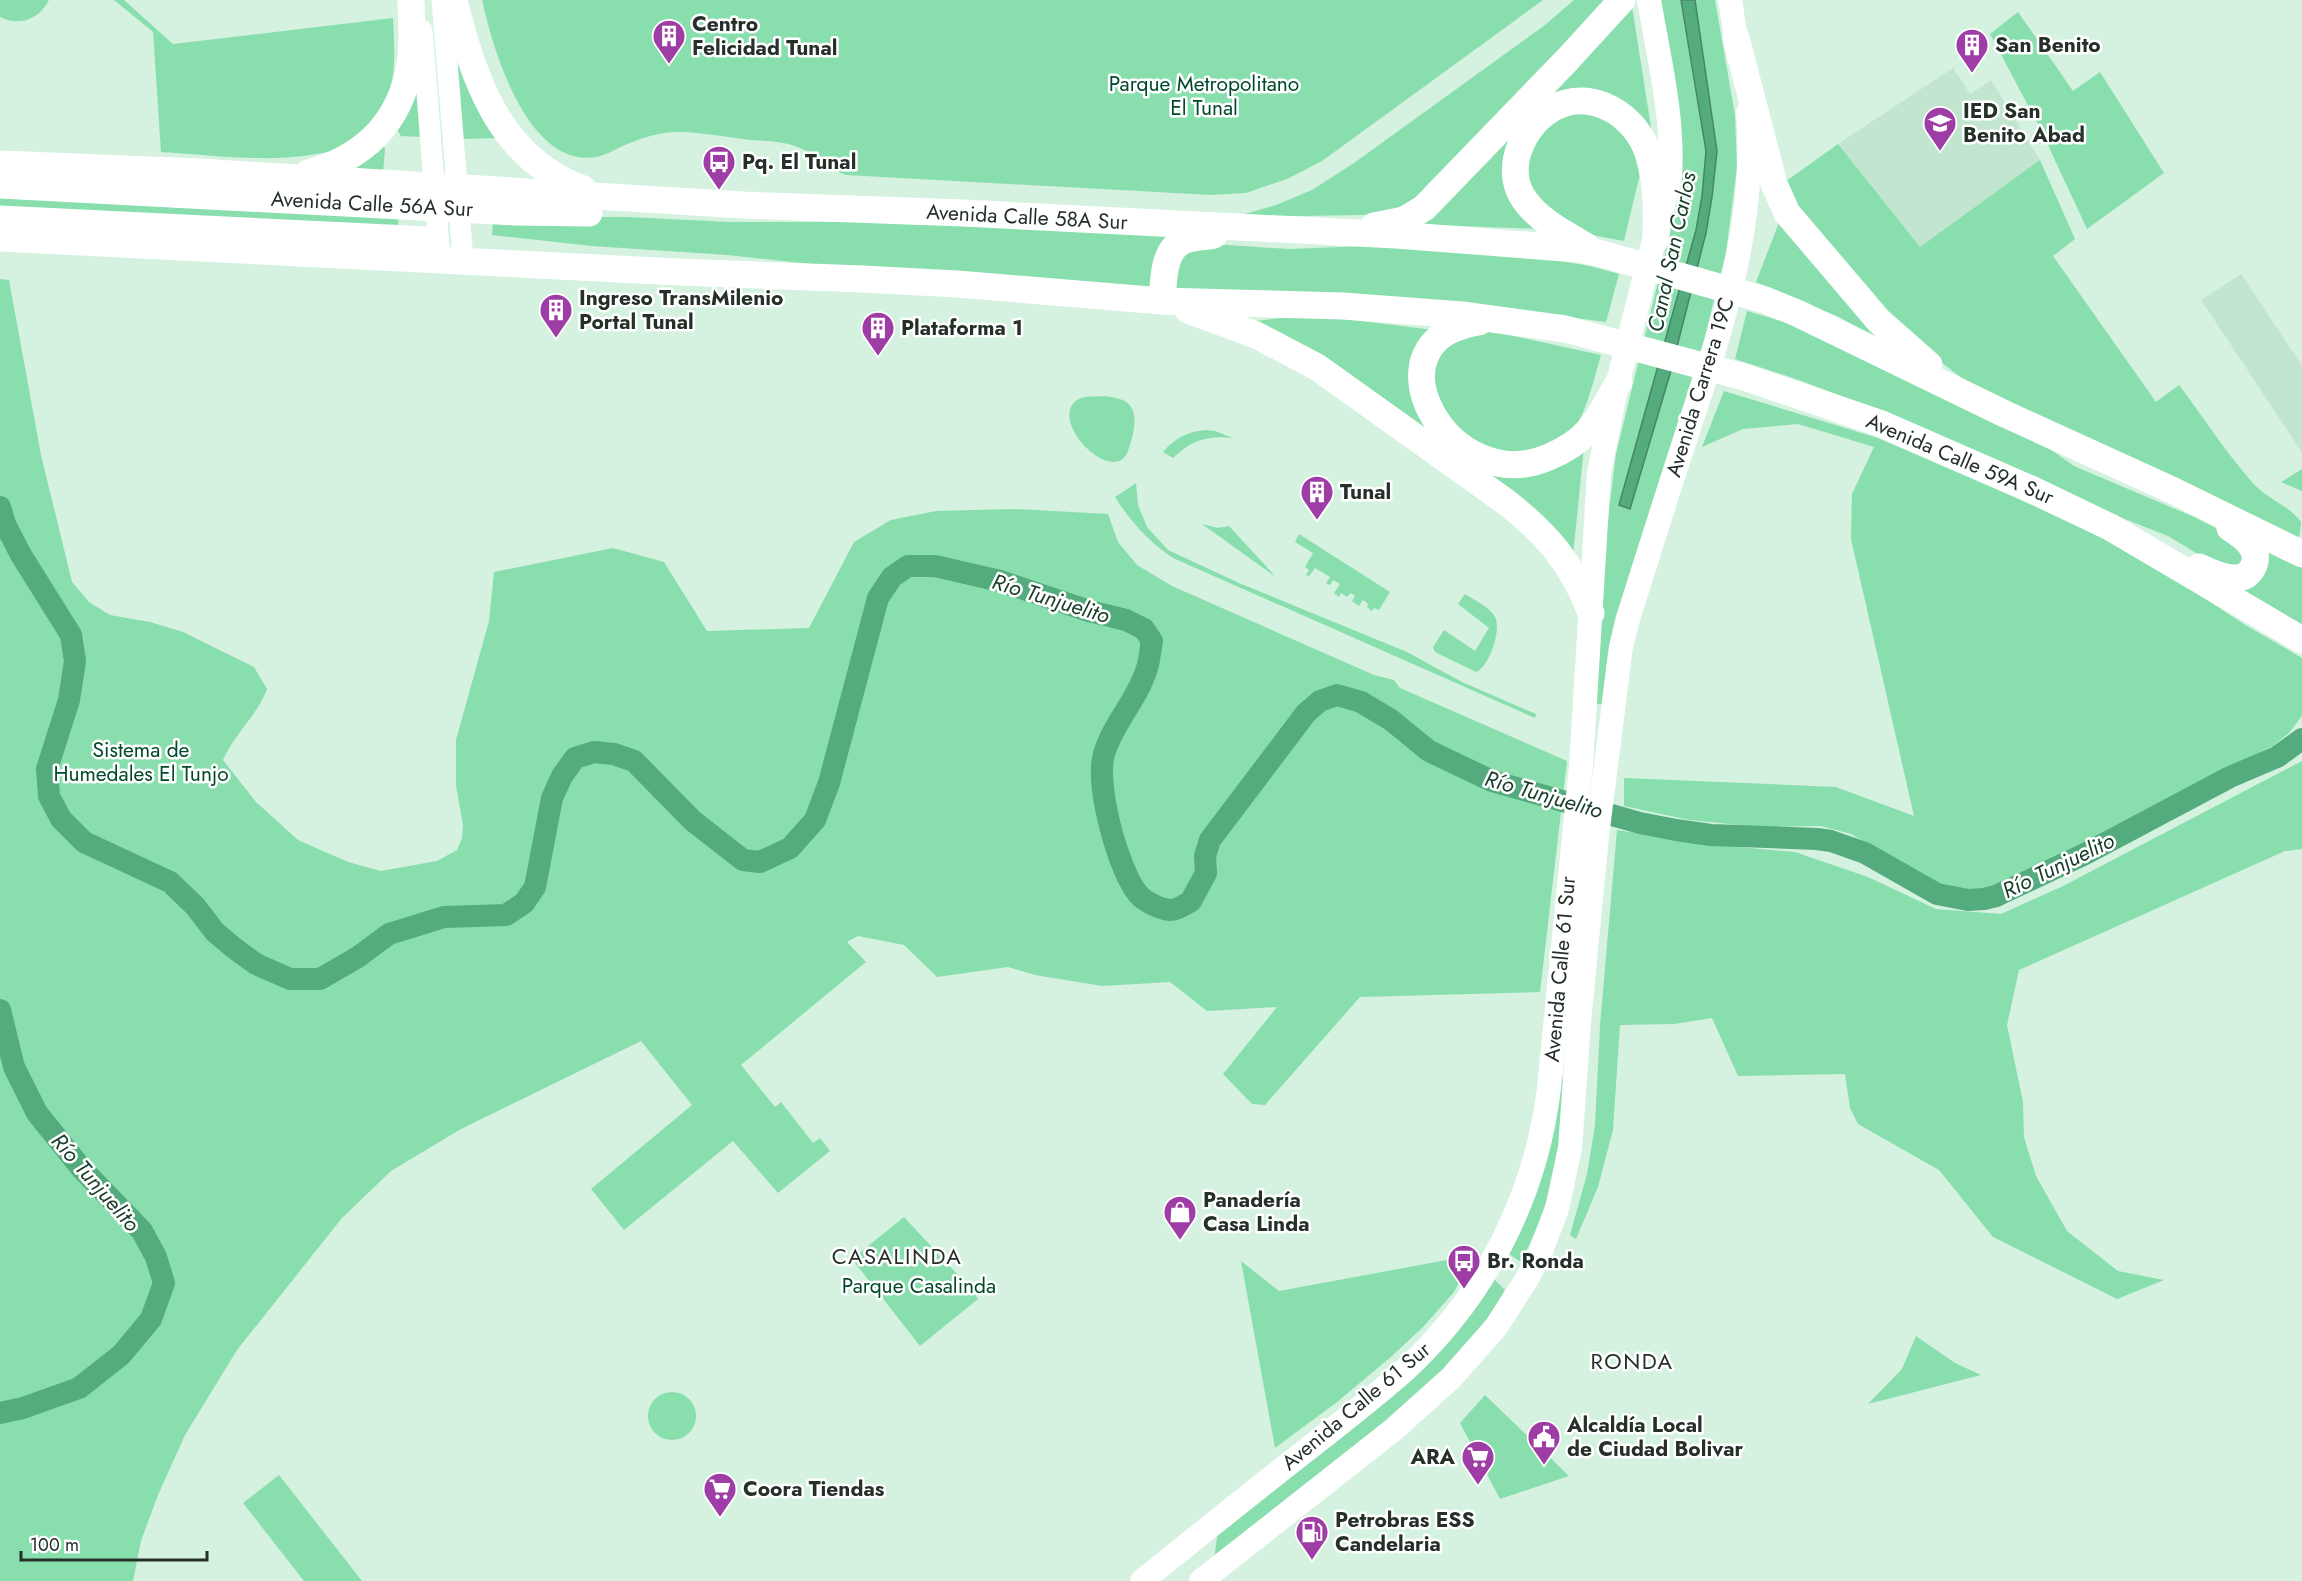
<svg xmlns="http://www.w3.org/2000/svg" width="2302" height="1581" viewBox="0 0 2302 1581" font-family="Jost,sans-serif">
<rect width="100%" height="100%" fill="#d4f2df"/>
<g fill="#c1e5cf">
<polygon points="1953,68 1970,94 1991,80 2040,160 1920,247 1838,144"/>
<polygon points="2241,274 2302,366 2302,452 2201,300"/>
</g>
<g fill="#89deae">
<path d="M0 0H49C39 19 20 27 0 17Z"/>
<path d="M114 0H124L173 44 393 18C394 43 397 72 388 95 379 118 356 140 334 150 329 152 322 153 316 154 266 163 212 155 161 152L153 32Z"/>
<path d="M482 0H1543L1322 161 1287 179 1246 193 1211 195 846 175C827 169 814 152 795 146 781 141 765 141 750 140 728 137 705 133 682 132 663 131 643 137 625 145 616 149 606 155 596 157 527 168 493 49 482 0Z"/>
<polygon points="1574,0 1611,0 1425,197 1395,212 1363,215 1234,217 1276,205 1312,190 1354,163 1545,25"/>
<polygon points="1631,0 1654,146 1599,95 1511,151 1541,229 1411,224"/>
<polygon points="1660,0 1715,0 1735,115 1737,168 1726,252 1704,340 1615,619 1608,653 1602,704 1596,704 1607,527 1616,454 1679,196 1682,173"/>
<polygon points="2018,12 2073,91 2100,72 2164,173 2087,229 2039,126 1990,34"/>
<polygon points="450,13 500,138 463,139"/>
<polygon points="417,63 421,137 401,136 394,125"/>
<polygon points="1602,110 1644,157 1624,241 1586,234 1532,198 1524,158 1547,118"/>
<polygon points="379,143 385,148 383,175 329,173"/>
<path d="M1838 144 1920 247 2040 160 2075 239 2053 256 2156 402 2179 385C2203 417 2225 451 2251 481 2266 499 2289 505 2301 522L2300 534 2297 540 1970 384 1906 336 1802 224 1782 184Z"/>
<polygon points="0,192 399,212 398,227 0,213"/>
<polygon points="493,217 628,217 729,222 966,222 1176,237 1157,291 830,266 727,255 592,246 492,235"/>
<polygon points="1780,220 1889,345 1839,317 1756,282"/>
<polygon points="1197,243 1289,249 1366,246 1532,256 1590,266 1619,274 1606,322 1522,311 1169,292 1171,264"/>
<path d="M0 279 9 280 41 455 72 582 89 602 110 615 150 622 183 632 254 667 267 689C258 714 235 733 223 760L256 802 298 840 348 862 381 871 437 861 457 850 462 838 463 825 456 786V740L489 621 494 572 613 548 664 562 707 631 809 628 854 542 891 520 936 511 1015 509 1108 514 1118 542 1137 565 1172 586 1374 675 1394 680 1400 688 1567 761 1540 992 1360 997 1265 1105 1252 1104 1223 1074 1277 1007 1207 1011 1170 982 1102 986 1035 975 1008 967 937 977 904 945 858 936 847 942 866 962 741 1065 775 1107 781 1102 813 1143 820 1138 830 1151 778 1193 733 1141 624 1230 591 1189 692 1105 641 1041 461 1129 391 1171 342 1218 237 1350 185 1435 158 1495 141 1541 133 1581H0Z"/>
<polygon points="1747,311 1788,323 2037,440 2074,466 2194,517 2235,538 2247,567 2221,568 2168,536 2092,506 1876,410 1802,381 1735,359"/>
<path d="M1289 317 1337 318 1434 330C1429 340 1410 372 1409 381 1409 415 1437 438 1460 458L1584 447 1573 556 1247 322Z"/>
<path d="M1490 331 1601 355C1593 382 1581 441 1552 450 1537 455 1500 454 1482 455L1428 391 1435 349Z"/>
<polygon points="1724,391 1878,438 2014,497 2105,539 2181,583 2247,626 2302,658 2302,716 2289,733 2273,746 2171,797 2051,863 1974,893 1949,888 1928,880 1851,834 1821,826 1760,827 1689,820 1624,806 1624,778 1836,787 1914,816 1851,539 1852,494 1874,447 1798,424 1743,429 1702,447"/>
<path d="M1105 396C1110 397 1117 398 1123 400 1142 409 1133 436 1128 451 1114 488 1047 421 1077 400 1084 395 1097 397 1105 396Z"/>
<path d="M1205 430 1215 431 1233 438C1208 435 1191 440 1173 458L1163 452C1175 438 1187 432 1205 430Z"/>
<polygon points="2302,469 2302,491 2281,482"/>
<path d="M1136 483 1138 505 1147 527 1168 550 1239 583 1407 652 1462 682 1536 714 1535 718 1173 558C1148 541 1131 522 1115 497Z"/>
<polygon points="1202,524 1218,528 1229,526 1276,577"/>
<polygon points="1299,534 1390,592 1379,610 1374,608 1372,611 1367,607 1368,604 1363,600 1359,606 1352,601 1355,596 1351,593 1347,597 1341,593 1339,597 1334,593 1340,584 1333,580 1330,585 1326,583 1330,577 1315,568 1309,576 1306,575 1309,570 1305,567 1313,553 1295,542"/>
<polygon points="2264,544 2302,566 2302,626 2241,591"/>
<path d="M1465 594C1474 600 1490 607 1495 617 1502 630 1489 667 1476 672L1435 652 1433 647 1444 630 1475 651 1489 628 1458 604Z"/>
<polygon points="2302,761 2302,849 2285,851 2019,970 2007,1025 2023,1102 2024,1137 2036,1176 2067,1231 2118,1271 2164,1280 2117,1299 1993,1237 1939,1170 1858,1124 1850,1108 1845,1074 1738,1076 1712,1018 1674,1024 1620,1025 1613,1130 1598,1187 1576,1239 1570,1235 1587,1174 1595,1125 1600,1026 1617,830 1705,844 1795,852 1868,877 1936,909 2001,914 2063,886"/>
<path d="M1559 1079H1567C1565 1098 1565 1116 1562 1135 1556 1179 1541 1222 1521 1262L1506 1252Z"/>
<polygon points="904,1217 972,1290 978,1299 920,1346 852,1259"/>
<polygon points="1474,1255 1454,1292 1424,1326 1392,1356 1337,1402 1275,1448 1241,1261 1279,1291"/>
<path d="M1494 1279 1505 1290C1468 1359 1403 1409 1343 1456 1300 1491 1257 1525 1214 1559L1218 1530Z"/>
<polygon points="1916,1336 1955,1363 1981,1375 1868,1404 1902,1369"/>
<circle cx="672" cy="1416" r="24"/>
<polygon points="1485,1395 1569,1476 1500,1499 1460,1423"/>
<polygon points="279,1475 362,1581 304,1581 243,1503"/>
</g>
<polygon fill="#54ab7d" stroke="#468664" stroke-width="1.5" points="1681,0 1695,0 1717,151 1712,197 1706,233 1670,374 1630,509 1619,505 1696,230 1702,196 1706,151"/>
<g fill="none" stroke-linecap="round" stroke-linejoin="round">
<g stroke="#54ab7d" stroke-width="22">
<path d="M0 507 5 524 21 555 71 635 75 661 69 700 47 769 49 796 61 819 84 842 170 882 195 906 215 932 234 948 256 964 290 979H320L358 957 389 934 444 917 506 915 524 903 535 887 552 798 562 776 575 758 594 752 614 754 634 761 693 821 743 860 760 862 790 848 815 820 829 783 878 598 892 577 908 566H935L1000 581 1089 611 1126 620 1144 629 1152 641C1150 650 1150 660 1147 668 1138 699 1113 723 1104 754 1095 784 1118 870 1138 894 1145 902 1160 909 1170 910 1177 910 1186 904 1191 901L1206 873 1205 856 1210 840 1306 713 1320 701 1337 695 1361 702 1391 720 1429 751 1492 781 1640 823 1676 830 1711 835 1817 839 1831 841 1865 853 1937 894 1968 900 1984 899 1996 896 2085 854 2230 777 2277 757 2302 739"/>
<polyline points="0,1010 14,1067 37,1113 82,1169 142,1231 156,1257 164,1283 151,1319 121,1355 79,1388 23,1408 0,1413"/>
</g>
<g stroke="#fff" stroke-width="21">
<polyline points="442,0 463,260"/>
<polyline points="422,30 440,259"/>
</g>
<g stroke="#fff" stroke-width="24">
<polyline points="1730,0 1739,57"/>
<path d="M1142 1581C1193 1540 1244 1499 1295 1459 1332 1430 1370 1401 1405 1370 1485 1296 1536 1197 1549 1088L1581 766 1599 473 1615 394 1670 177C1674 118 1659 59 1649 0"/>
<path d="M1201 1581 1393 1430 1451 1378 1496 1327 1528 1277 1541 1251 1557 1209 1570 1148 1579 1023 1597 836 1621 647 1628 619C1648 555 1668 491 1689 428 1723 325 1757 221 1748 112"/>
</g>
<g stroke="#fff" stroke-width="27">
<path d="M454 0C473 79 500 159 583 189"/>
<polyline points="1736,38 1774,184 1787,213 1879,321 1929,365"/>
<polyline points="0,164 200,172 743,205 963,213 1396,235 1578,249 1598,253 1765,300 1797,313 2005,414 2174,491 2302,554"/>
<path d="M308 173C364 158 400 123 410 65 414 44 411 21 411 0"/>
<polyline points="0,185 516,212 589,213"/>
<polyline points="0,219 429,240"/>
<polyline points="1374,226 1404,220 1424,208 1568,59 1622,0"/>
<polyline points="0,238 678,272 863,279 957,284 1162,301 1343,306 1462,315 1565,329 1744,377 1879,423 2033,490 2110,527 2302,640"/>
<path d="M1586 246C1563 233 1536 219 1522 196 1504 165 1525 122 1555 107 1593 88 1636 116 1648 153 1657 182 1657 209 1656 239"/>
<path d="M1162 301C1164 281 1162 249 1185 240 1193 237 1205 237 1214 235"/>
<path d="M1188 310 1256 335 1317 367 1506 502C1548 535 1572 563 1591 613"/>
<path d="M1479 322C1359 339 1449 501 1549 457 1563 451 1577 443 1587 432 1600 419 1609 398 1619 382"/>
<path d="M2199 567C2210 572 2223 579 2236 578 2242 578 2248 575 2252 569 2263 550 2244 537 2230 528"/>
</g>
</g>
<defs>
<g id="building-pin" transform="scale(1.725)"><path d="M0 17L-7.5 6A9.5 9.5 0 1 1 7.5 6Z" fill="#9d3da5" stroke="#fff"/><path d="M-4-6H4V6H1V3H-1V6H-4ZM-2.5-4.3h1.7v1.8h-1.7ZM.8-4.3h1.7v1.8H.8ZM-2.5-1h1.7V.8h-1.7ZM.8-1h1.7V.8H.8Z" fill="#fff"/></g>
<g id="school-pin" transform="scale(1.725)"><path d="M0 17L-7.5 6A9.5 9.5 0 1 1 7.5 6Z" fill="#9d3da5" stroke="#fff"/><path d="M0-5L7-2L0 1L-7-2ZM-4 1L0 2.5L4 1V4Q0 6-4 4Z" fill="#fff"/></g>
<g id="bus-pin" transform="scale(1.725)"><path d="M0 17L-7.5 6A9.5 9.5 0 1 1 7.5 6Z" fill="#9d3da5" stroke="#fff"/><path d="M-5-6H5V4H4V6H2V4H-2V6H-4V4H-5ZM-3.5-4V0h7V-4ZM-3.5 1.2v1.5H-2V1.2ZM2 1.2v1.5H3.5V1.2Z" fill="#fff"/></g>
<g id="shop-pin" transform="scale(1.725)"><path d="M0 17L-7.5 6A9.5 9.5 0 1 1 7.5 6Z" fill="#9d3da5" stroke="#fff"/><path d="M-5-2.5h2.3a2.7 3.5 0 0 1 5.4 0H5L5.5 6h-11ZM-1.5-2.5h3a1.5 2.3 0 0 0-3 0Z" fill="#fff"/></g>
<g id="civic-pin" transform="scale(1.725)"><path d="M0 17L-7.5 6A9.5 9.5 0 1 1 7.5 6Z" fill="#9d3da5" stroke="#fff"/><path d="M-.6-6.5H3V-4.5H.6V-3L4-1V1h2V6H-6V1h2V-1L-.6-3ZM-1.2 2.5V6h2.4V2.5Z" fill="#fff"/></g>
<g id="supermarket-pin" transform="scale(1.725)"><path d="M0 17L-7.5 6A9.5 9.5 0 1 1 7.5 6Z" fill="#9d3da5" stroke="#fff"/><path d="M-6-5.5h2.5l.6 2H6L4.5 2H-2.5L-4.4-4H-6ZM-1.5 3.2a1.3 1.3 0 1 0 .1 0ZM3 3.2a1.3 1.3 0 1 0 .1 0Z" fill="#fff"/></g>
<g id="fuel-pin" transform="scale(1.725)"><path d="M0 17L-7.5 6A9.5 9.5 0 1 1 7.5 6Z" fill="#9d3da5" stroke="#fff"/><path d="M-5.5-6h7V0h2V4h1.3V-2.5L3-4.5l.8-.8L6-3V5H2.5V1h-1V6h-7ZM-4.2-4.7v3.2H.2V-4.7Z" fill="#fff"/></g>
</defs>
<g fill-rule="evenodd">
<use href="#building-pin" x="669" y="36"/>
<use href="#building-pin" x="1972" y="45"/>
<use href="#school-pin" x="1940" y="123"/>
<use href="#bus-pin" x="719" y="162"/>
<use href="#building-pin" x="556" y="310"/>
<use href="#building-pin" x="878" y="328"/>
<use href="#building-pin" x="1317" y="492"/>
<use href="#shop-pin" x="1180" y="1212"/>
<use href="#bus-pin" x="1464" y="1261"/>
<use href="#civic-pin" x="1544" y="1437"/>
<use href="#supermarket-pin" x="1478" y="1457"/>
<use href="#supermarket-pin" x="720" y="1489"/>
<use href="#fuel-pin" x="1312" y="1532"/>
</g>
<g text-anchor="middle" stroke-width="5" stroke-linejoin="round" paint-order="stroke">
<g font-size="21" font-weight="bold" fill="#253029" stroke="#fff" text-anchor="start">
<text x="692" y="31">Centro<tspan x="692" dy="24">Felicidad Tunal</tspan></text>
<text x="1995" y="52">San Benito</text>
<text x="1963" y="118">IED San<tspan x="1963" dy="24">Benito Abad</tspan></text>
<text x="742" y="169">Pq. El Tunal</text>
<text x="579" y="305">Ingreso TransMilenio<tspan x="579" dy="24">Portal Tunal</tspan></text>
<text x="901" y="335">Plataforma 1</text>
<text x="1340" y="499">Tunal</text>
<text x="1203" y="1207">Panadería<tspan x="1203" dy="24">Casa Linda</tspan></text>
<text x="1487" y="1268">Br. Ronda</text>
<text x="1567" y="1432">Alcaldía Local<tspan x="1567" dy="24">de Ciudad Bolivar</tspan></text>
<text x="1455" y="1464" text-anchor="end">ARA</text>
<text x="743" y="1496">Coora Tiendas</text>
<text x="1335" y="1527">Petrobras ESS<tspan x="1335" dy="24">Candelaria</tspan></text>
</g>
<g font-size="21" fill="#00492b" stroke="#fff">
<text x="1204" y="91">Parque Metropolitano<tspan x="1204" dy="24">El Tunal</tspan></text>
<text x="141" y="757">Sistema de<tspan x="141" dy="24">Humedales El Tunjo</tspan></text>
<text x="919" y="1293">Parque Casalinda</text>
</g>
<g font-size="21" fill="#253029" stroke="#fff">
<text transform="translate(372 204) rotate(3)" y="7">Avenida Calle 56A Sur</text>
<text transform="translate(1027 217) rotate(3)" y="7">Avenida Calle 58A Sur</text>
<text transform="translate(1700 387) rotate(-73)" y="7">Avenida Carrera 19C</text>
<text transform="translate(1960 459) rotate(23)" y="7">Avenida Calle 59A Sur</text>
<text transform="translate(1560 969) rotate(-85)" y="7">Avenida Calle 61 Sur</text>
<text transform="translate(1356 1406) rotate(-40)" y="7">Avenida Calle 61 Sur</text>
</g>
<g font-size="22" font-style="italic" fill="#173c29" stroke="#fff">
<text transform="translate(1671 252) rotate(-78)" y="8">Canal San Carlos</text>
<text transform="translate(1051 598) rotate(17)" y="8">Río Tunjuelito</text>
<text transform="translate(1544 794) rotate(16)" y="8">Río Tunjuelito</text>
<text transform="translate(2058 865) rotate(-26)" y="8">Río Tunjuelito</text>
<text transform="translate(96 1182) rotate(49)" y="8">Río Tunjuelito</text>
</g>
<g font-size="22" letter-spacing="1.5" fill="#253029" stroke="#fff">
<text x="897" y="1264">CASALINDA</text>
<text x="1632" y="1369">RONDA</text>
</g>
</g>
<path d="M21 1551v9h186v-9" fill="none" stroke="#253029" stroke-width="3"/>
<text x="30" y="1551" font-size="18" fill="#253029" stroke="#ffffff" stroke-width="4.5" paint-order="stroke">100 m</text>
</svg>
